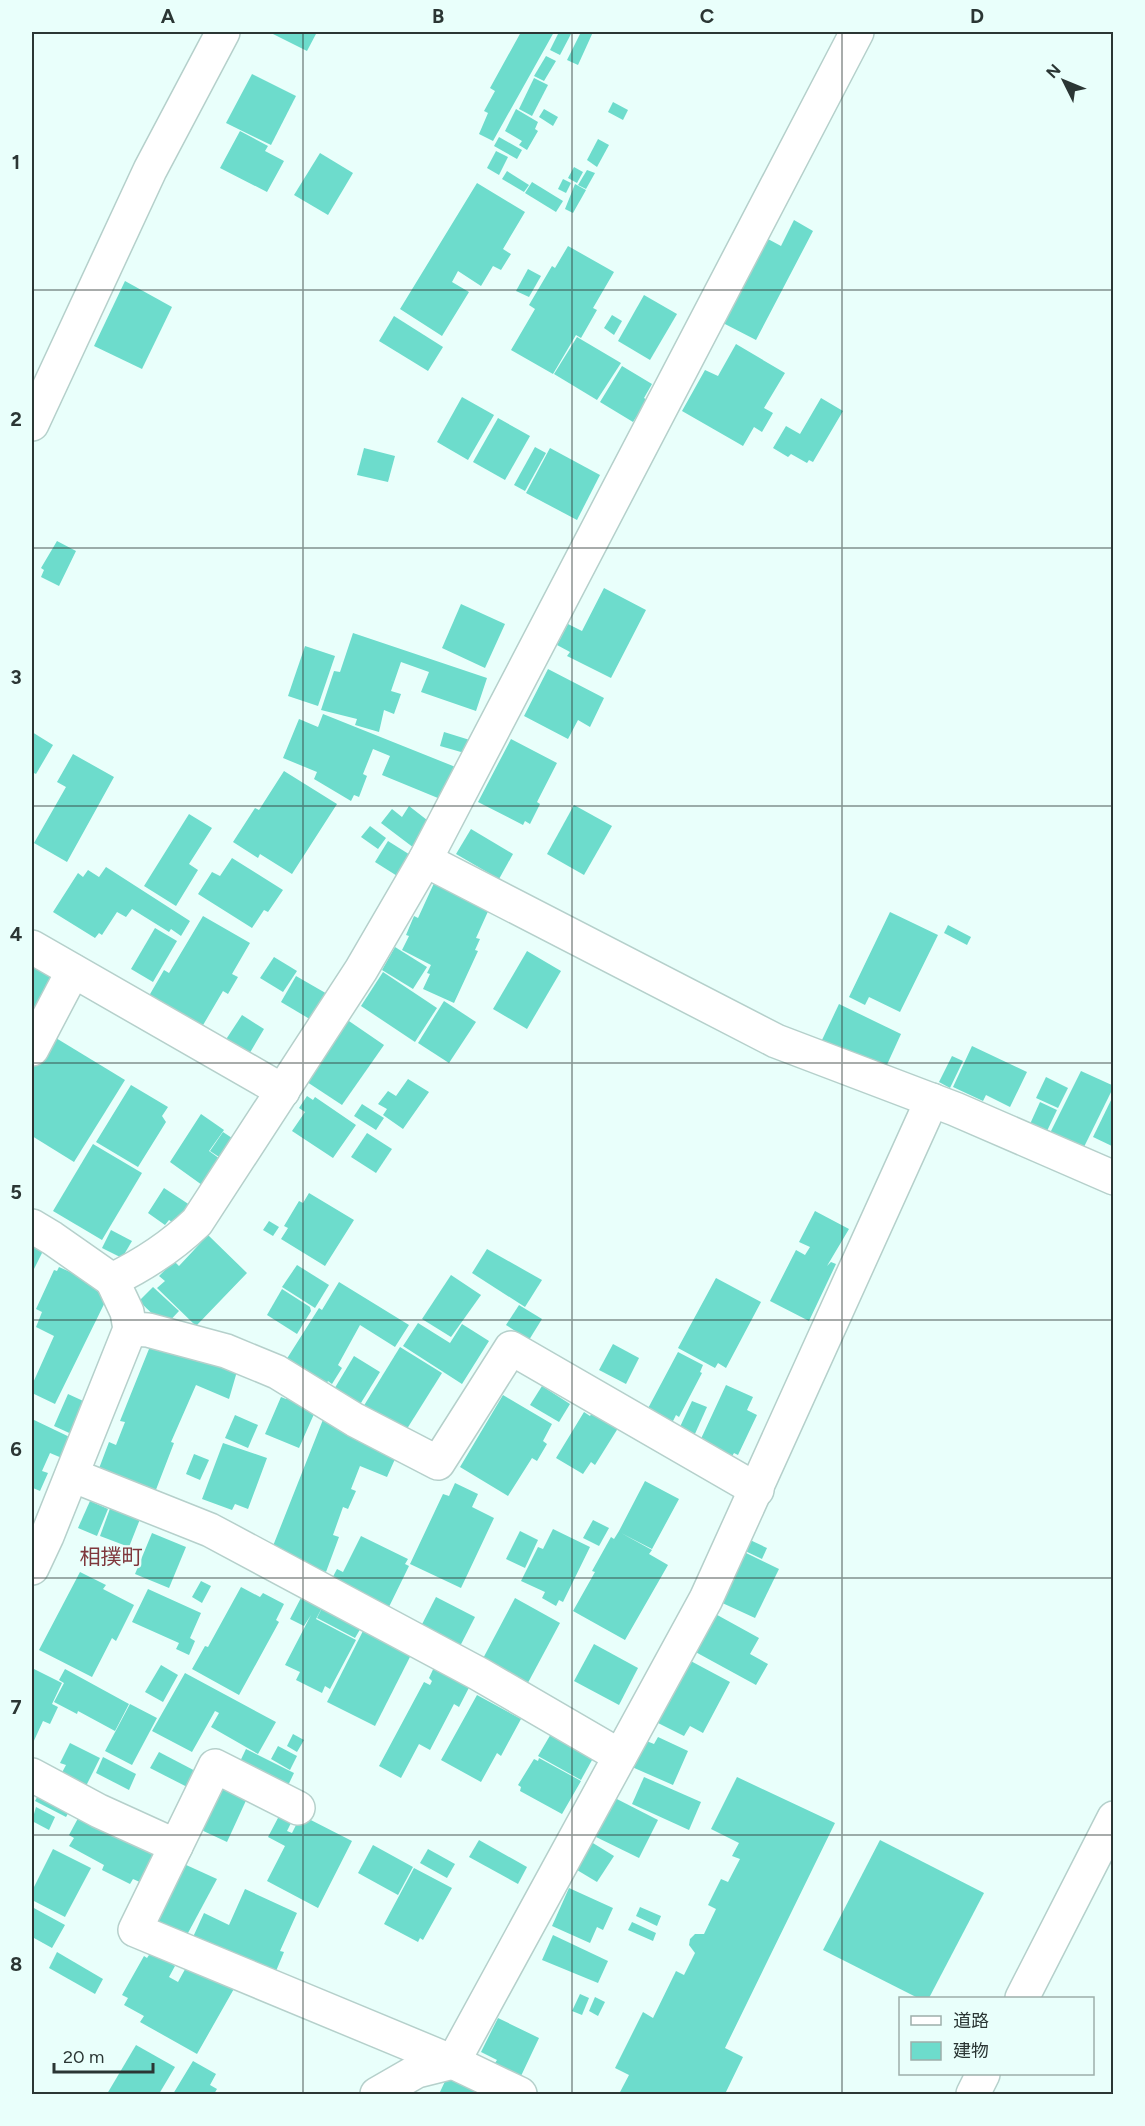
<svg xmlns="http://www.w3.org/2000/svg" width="1145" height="2126" viewBox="0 0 1145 2126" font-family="Figtree,'Noto Sans JP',sans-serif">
<rect width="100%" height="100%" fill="#e9fffb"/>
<g fill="#6ddccc">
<polygon points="269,32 317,32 307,51"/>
<polygon points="521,32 554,32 493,141 479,134 488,113 484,111 495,91 490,88"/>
<polygon points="559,32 572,32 560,55 550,50"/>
<polygon points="581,32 593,32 578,65 567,60"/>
<polygon points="546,56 556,61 544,81 534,76"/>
<polygon points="252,74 296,96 271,145 226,123"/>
<polygon points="534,78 548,85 532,116 519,109"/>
<polygon points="613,102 628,110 623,120 608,112"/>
<polygon points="516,109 538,122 535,129 538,131 527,150 519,145 522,141 505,131"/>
<polygon points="544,109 558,117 553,126 539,117"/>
<polygon points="240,131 268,146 265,151 284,161 267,192 220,168"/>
<polygon points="499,137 522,150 517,159 494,146"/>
<polygon points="598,139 609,145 597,167 587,160"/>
<polygon points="496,151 508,157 499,175 487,168"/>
<polygon points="320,153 353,173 328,215 294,195"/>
<polygon points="574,167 583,172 577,183 568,178"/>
<polygon points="587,170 595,173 586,189 578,185"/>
<polygon points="507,171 529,185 524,192 502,179"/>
<polygon points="563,179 571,183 566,193 558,189"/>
<polygon points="532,182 563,201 556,212 525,193"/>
<polygon points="477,183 525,212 503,249 511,254 501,270 493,266 481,286 458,271 452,282 469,292 442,336 400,309"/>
<polygon points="575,184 586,190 573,213 565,209"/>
<polygon points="794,220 813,231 756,340 723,323 768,239 781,246"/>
<polygon points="568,246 614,272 593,308 597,310 581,338 576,335 553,374 511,350 535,309 529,305 552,266 555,268"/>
<polygon points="528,269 541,276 529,297 516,291"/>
<polygon points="125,281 172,307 142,369 94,346"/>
<polygon points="644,295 677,314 650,360 618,341"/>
<polygon points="612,315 622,321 614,335 604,328"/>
<polygon points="394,316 443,347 428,371 379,341"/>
<polygon points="577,337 621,363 597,400 554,374"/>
<polygon points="736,344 785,373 764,408 773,413 762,432 754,427 743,446 682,411 705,370 718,376"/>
<polygon points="622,366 652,384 644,398 647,400 633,422 600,402"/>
<polygon points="462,397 494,415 468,460 437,442"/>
<polygon points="821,398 843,411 813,462 809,460 807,463 791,454 788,457 773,448 786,426 800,434"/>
<polygon points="498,418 530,436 505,480 473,462"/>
<polygon points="535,447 546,453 525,491 514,485"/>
<polygon points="364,448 395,456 388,482 357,475"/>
<polygon points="550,448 600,475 577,520 526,493"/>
<polygon points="57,541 76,551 59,586 41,577 44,570 41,568"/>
<polygon points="604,588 646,610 611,678 567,656 570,652 557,645 568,624 582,631"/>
<polygon points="461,604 505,624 485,668 442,648"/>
<polygon points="353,633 487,678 476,711 421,692 429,672 401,662 391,691 401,694 394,714 384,710 379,732 355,725 357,719 321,710 334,671 340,672"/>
<polygon points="305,646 335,656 318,706 288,696"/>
<polygon points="548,669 604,698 590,727 578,720 568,739 524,716"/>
<polygon points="323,714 463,770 450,803 382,775 390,756 373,749 363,774 367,776 359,797 354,795 351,801 314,779 317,772 283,758 299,719 318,727"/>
<polygon points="32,732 53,745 36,774 32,772"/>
<polygon points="444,732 473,741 468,754 440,746"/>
<polygon points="511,739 557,763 537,802 540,804 530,824 525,821 523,825 478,802"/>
<polygon points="73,754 114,777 67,862 34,843 66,787 57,782"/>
<polygon points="284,771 337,804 292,874 260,854 258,858 233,842 255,808 259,810"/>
<polygon points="574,805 612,826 584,875 547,854"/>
<polygon points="409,806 436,827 418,851 381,823 392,809 402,817"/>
<polygon points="189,814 212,828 189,864 198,870 176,906 144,886"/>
<polygon points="370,826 386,838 378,849 361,837"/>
<polygon points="471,829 513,854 499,879 456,854"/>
<polygon points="388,841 415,858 402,879 375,862"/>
<polygon points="232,858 283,890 268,912 264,910 252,928 198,894 212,872 220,876"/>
<polygon points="106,867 190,921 181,936 171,929 169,932 132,909 126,917 117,912 102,935 99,933 95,938 53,912 78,873 83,877 88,870 99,877"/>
<polygon points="435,881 490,907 476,938 480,939 475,950 478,951 454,1003 423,989 430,974 427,973 431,965 402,950 409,936 406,935 414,916 418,918"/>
<polygon points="890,912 938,935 900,1012 869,997 865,1005 849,997"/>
<polygon points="203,916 250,943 232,974 238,977 228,994 223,991 199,1032 146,1001 164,970 169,973"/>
<polygon points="948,925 971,937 967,945 944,933"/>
<polygon points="155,928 177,941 153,982 131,969"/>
<polygon points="395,947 427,967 413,989 382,970"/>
<polygon points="527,951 561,971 527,1029 493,1009"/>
<polygon points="32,957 60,975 32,1021"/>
<polygon points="274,957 297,971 283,992 260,978"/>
<polygon points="383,972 437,1008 415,1042 361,1006"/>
<polygon points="296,976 329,995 313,1021 281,1002"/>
<polygon points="444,1001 476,1022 449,1063 418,1043"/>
<polygon points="839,1004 901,1034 885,1069 822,1040"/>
<polygon points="242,1015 264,1029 245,1061 221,1047"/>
<polygon points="346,1019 384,1045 342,1105 304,1080"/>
<polygon points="51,1035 125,1080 74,1162 32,1136 32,1066"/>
<polygon points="972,1046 1027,1072 1010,1107 986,1095 983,1101 953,1087"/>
<polygon points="952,1056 963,1061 950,1088 939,1082"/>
<polygon points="1081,1071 1114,1086 1083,1149 1050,1133"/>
<polygon points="1046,1077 1068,1088 1058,1108 1036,1098"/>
<polygon points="408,1079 429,1092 403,1129 383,1115 387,1109 378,1104 388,1091 396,1096"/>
<polygon points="131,1085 168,1107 162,1116 166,1122 138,1167 96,1142"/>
<polygon points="1114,1094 1114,1147 1093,1137"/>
<polygon points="307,1096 313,1100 315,1097 356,1125 333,1158 292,1131 305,1112 299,1108"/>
<polygon points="1040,1102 1057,1110 1047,1131 1030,1124"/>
<polygon points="362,1104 384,1118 376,1130 354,1116"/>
<polygon points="201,1114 224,1130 209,1151 227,1164 209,1190 170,1162"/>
<polygon points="223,1132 238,1142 225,1161 210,1151"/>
<polygon points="367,1133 392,1149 376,1173 351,1157"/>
<polygon points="93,1144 142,1173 102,1240 53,1211"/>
<polygon points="164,1188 196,1209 183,1229 169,1220 165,1225 148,1213"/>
<polygon points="309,1193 354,1220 325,1266 281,1239 288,1228 284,1226 299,1201 303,1203"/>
<polygon points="815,1211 849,1229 827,1266 831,1262 836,1264 809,1321 770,1301 796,1250 805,1255 810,1247 799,1242"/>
<polygon points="269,1221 279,1227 273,1236 263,1230"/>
<polygon points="111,1230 132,1241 122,1258 102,1248"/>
<polygon points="208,1235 247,1273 196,1326 157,1288 165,1281 159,1276 174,1261 179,1266"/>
<polygon points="32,1236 47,1243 34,1269 32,1268"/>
<polygon points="487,1249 542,1280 525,1307 472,1273"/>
<polygon points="297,1265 329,1285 315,1308 282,1287"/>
<polygon points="59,1267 106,1288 109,1294 55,1404 32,1393 32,1385 54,1336 36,1327 42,1312 36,1309 54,1270 57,1271"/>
<polygon points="451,1275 481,1295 451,1337 422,1319"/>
<polygon points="716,1278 761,1302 726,1368 718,1363 715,1368 678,1348"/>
<polygon points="339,1282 409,1325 395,1347 360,1325 338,1365 342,1368 332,1384 328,1381 321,1392 281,1368 319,1308 322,1310"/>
<polygon points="153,1287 179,1311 165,1326 139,1301"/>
<polygon points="282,1289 310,1307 311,1311 297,1334 267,1315"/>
<polygon points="519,1305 542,1319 529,1340 506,1325"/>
<polygon points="418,1323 450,1343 462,1324 489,1341 462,1384 403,1346"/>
<polygon points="153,1339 238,1368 229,1399 196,1385 171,1442 174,1443 152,1500 95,1479 109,1442 116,1445 125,1422 120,1421"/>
<polygon points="613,1344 639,1358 626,1384 599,1370"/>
<polygon points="400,1347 442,1373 405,1432 360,1412"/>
<polygon points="678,1352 703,1365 700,1372 702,1373 679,1417 676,1415 670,1427 645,1414"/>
<polygon points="354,1356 380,1372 356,1411 330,1396"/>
<polygon points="726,1385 753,1397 747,1410 757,1415 738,1455 734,1453 731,1458 699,1443"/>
<polygon points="542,1386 570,1404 559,1422 530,1405"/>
<polygon points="289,1393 318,1405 299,1448 265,1434 281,1397 286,1399"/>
<polygon points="68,1394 92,1405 78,1437 54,1426"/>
<polygon points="503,1395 552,1424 543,1441 547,1444 537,1461 532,1458 508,1496 460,1467"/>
<polygon points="692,1401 707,1407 694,1436 679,1429"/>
<polygon points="594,1410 620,1425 595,1465 591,1462 583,1474 556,1458 584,1412 590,1416"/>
<polygon points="326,1412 399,1450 387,1477 360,1466 351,1489 356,1491 348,1509 343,1507 333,1535 339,1537 326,1572 271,1551"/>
<polygon points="235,1415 258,1425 248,1448 225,1438"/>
<polygon points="32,1419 78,1441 69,1461 50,1453 42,1471 48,1473 40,1491 33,1488 32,1492"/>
<polygon points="223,1443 267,1458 248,1509 235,1504 232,1510 202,1499"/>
<polygon points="194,1454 209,1460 200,1480 186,1474"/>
<polygon points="645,1481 679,1499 652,1549 621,1533 652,1550 649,1554 668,1565 625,1640 573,1611 595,1572 592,1571 611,1537 614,1539 619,1531"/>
<polygon points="455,1483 478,1494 472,1507 494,1518 461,1588 410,1564 443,1494 449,1496"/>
<polygon points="90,1501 108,1509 97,1536 78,1528"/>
<polygon points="112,1503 142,1514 129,1547 100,1536"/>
<polygon points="593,1520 609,1528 599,1546 583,1538"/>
<polygon points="553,1529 590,1547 563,1602 559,1600 556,1606 542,1598 545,1592 521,1581 538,1547 543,1549"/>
<polygon points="520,1531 538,1540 525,1568 506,1559"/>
<polygon points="152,1533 186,1547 169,1588 135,1574"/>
<polygon points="361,1536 408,1559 405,1564 409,1566 385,1615 328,1586 337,1569 343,1572"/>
<polygon points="748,1539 767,1548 762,1559 743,1550"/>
<polygon points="742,1551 779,1569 755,1618 718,1601"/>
<polygon points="80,1572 106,1585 103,1589 134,1605 116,1641 112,1638 92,1677 39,1650"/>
<polygon points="201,1581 211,1586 202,1603 192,1597"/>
<polygon points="241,1587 260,1597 263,1593 284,1604 276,1620 279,1622 239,1695 192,1669 205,1646 208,1647"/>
<polygon points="148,1589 201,1613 190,1638 195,1641 189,1655 176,1649 179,1643 132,1622"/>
<polygon points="304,1592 365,1621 355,1638 317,1618 324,1604 316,1619 356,1640 330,1689 325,1686 322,1693 296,1680 300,1672 285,1665 311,1615 304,1626 290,1619"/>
<polygon points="436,1597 475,1617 456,1654 417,1634"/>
<polygon points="515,1598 560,1623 523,1692 479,1666"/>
<polygon points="710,1611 759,1638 750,1654 768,1664 756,1685 690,1649"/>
<polygon points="365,1627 413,1651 375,1726 327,1702"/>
<polygon points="594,1644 638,1668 619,1705 574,1681"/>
<polygon points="687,1659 730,1682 703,1733 690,1726 684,1736 654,1721"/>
<polygon points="437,1661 475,1676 459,1707 454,1704 430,1750 419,1744 401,1778 379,1766 424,1682 430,1685 432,1681 429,1678"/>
<polygon points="161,1665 178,1675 163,1702 145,1692"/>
<polygon points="32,1668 62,1683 52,1704 58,1707 50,1724 43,1721 32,1745"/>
<polygon points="65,1669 129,1704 115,1731 78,1711 77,1714 54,1702 64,1683 59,1680"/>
<polygon points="185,1673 276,1722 258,1754 211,1727 219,1713 215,1711 192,1752 152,1731"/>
<polygon points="477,1695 521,1719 501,1756 497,1753 481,1782 441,1760"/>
<polygon points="130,1704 157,1718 132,1765 105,1751"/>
<polygon points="555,1727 597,1751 581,1780 538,1756"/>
<polygon points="293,1734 304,1740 297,1752 287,1746"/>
<polygon points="658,1737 688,1751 673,1785 632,1767 644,1740 654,1744"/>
<polygon points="70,1743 100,1758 82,1794 57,1782 66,1765 60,1763"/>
<polygon points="278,1746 297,1756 290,1770 271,1759"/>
<polygon points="246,1749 294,1773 283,1796 235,1772"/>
<polygon points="159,1752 203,1775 195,1791 150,1768"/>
<polygon points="103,1757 136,1774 129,1790 96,1773"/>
<polygon points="539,1758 581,1781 562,1814 520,1791 521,1787 518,1785 534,1759 538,1761"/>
<polygon points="644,1777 701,1802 689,1830 632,1804"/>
<polygon points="737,1777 835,1823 725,2048 743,2057 725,2094 619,2094 629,2075 615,2068 643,2012 653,2018 676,1971 684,1975 695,1953 689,1945 690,1939 695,1934 704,1934 716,1909 708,1905 721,1879 728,1882 740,1859 732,1856 739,1843 711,1829"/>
<polygon points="219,1780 249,1794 227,1842 197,1828"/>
<polygon points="42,1788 73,1804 66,1817 35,1801"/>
<polygon points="611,1796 658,1820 639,1858 592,1835"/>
<polygon points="36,1807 55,1817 49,1830 32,1821"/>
<polygon points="83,1809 165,1849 142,1883 133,1879 130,1884 102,1870 104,1865 69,1846 74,1838 69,1835"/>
<polygon points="301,1815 352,1841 318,1908 267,1881 285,1846 268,1837 279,1816 291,1823 287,1831 292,1833"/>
<polygon points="479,1840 527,1867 518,1884 469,1857"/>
<polygon points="588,1840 614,1856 597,1882 572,1867"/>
<polygon points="880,1840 984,1893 929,1998 918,1998 823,1950"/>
<polygon points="373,1845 413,1867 398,1895 358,1873"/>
<polygon points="53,1849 91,1868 65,1917 32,1900 32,1891"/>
<polygon points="428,1849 455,1864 447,1878 420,1863"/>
<polygon points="184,1864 217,1879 181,1946 152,1933"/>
<polygon points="414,1868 452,1888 423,1940 420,1938 418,1942 384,1924"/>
<polygon points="569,1888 613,1908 603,1930 597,1927 590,1943 552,1926"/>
<polygon points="245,1889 297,1913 280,1951 284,1952 276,1971 188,1948 204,1913 229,1925"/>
<polygon points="32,1907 65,1925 52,1948 34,1938 32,1940"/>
<polygon points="640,1907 661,1916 657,1926 636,1916"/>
<polygon points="632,1922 656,1933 653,1941 628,1930"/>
<polygon points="553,1935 608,1961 598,1983 542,1960"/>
<polygon points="57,1952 103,1979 95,1994 49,1968"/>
<polygon points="151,1952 175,1966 169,1977 178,1982 189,1962 235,1987 197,2054 140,2022 144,2016 124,2005 128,1998 122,1995 144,1956 147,1958"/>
<polygon points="580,1994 589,1998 582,2015 572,2011"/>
<polygon points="595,1997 605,2002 598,2016 589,2011"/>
<polygon points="498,2018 539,2038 521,2076 495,2063 497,2060 481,2052"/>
<polygon points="136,2045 175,2067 159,2094 107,2094"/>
<polygon points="193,2061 216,2074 210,2085 217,2089 214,2094 173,2094"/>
<polygon points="447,2077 481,2094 445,2094 440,2092"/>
</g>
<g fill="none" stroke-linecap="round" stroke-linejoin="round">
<g stroke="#b5d0cb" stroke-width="36">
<g id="minor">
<polyline points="32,424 150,170 223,32"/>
<polyline points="425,860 776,1041 955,1109 1114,1178"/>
<polyline points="32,947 283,1091"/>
<polyline points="32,1049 73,971"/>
<polyline points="32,1226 52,1238 112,1280"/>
<polyline points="130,1329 148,1330 226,1351 277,1372 355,1420 438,1463 511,1348 757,1490"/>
<polyline points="72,1475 210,1530 479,1674 620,1756"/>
<path d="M32 1568 47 1536 130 1329 127 1312 112 1280C145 1264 171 1247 197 1222L361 970 425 860 857 32"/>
<polyline points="32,1775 99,1811 176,1846"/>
<polyline points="298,1808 215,1766 135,1930 453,2062"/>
<polyline points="1022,1998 1114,1818"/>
<polyline points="377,2094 417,2071 453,2062"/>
<polyline points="520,2094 453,2062 706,1599 932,1100"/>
<polyline points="973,2094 983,2074"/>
</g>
</g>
<use href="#minor" stroke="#fff" stroke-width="33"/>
</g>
<path fill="none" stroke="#2b3634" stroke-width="1.5" stroke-opacity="0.55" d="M303 32V2094M572 32V2094M842 32V2094M32 290H1114M32 548H1114M32 806H1114M32 1063H1114M32 1320H1114M32 1578H1114M32 1835H1114"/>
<g text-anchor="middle" stroke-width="4.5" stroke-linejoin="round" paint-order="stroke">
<g font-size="21" fill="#7f373c" stroke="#e9fffb">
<text x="111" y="1564">相撲町</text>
</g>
</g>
<rect width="1145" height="2126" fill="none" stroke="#e9fffb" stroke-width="66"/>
<rect x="899" y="1997" width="195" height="78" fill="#e9fffb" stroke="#9dafab" stroke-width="1.5"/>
<rect x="911" y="2016" width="30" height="9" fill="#ffffff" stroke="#9dafab" stroke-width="1.5"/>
<text x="953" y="2027" font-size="18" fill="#2b3634">道路</text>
<rect x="911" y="2042" width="30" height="18" fill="#6ddccc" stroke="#9dafab" stroke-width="1.5"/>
<text x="953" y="2057" font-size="18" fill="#2b3634">建物</text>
<g transform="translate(1064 81) rotate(313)" stroke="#e9fffb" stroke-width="4.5" paint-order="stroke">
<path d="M0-4.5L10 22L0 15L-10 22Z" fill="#2b3634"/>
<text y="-9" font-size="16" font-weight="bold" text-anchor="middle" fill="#2b3634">N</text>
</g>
<path d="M54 2063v9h99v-9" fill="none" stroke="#2b3634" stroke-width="3"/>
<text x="63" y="2063" font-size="18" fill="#2b3634" stroke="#e9fffb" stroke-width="4.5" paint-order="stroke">20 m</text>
<rect x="33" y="33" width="1079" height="2060" fill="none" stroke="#2b3634" stroke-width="2"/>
<g font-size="20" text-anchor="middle" font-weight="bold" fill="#2b3634">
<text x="168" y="23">A</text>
<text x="438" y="23">B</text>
<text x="707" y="23">C</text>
<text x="977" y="23">D</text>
<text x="16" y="169">1</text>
<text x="16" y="426">2</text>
<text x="16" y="684">3</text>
<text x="16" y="941">4</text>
<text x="16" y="1199">5</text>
<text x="16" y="1456">6</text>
<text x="16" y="1714">7</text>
<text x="16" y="1971">8</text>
</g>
</svg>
